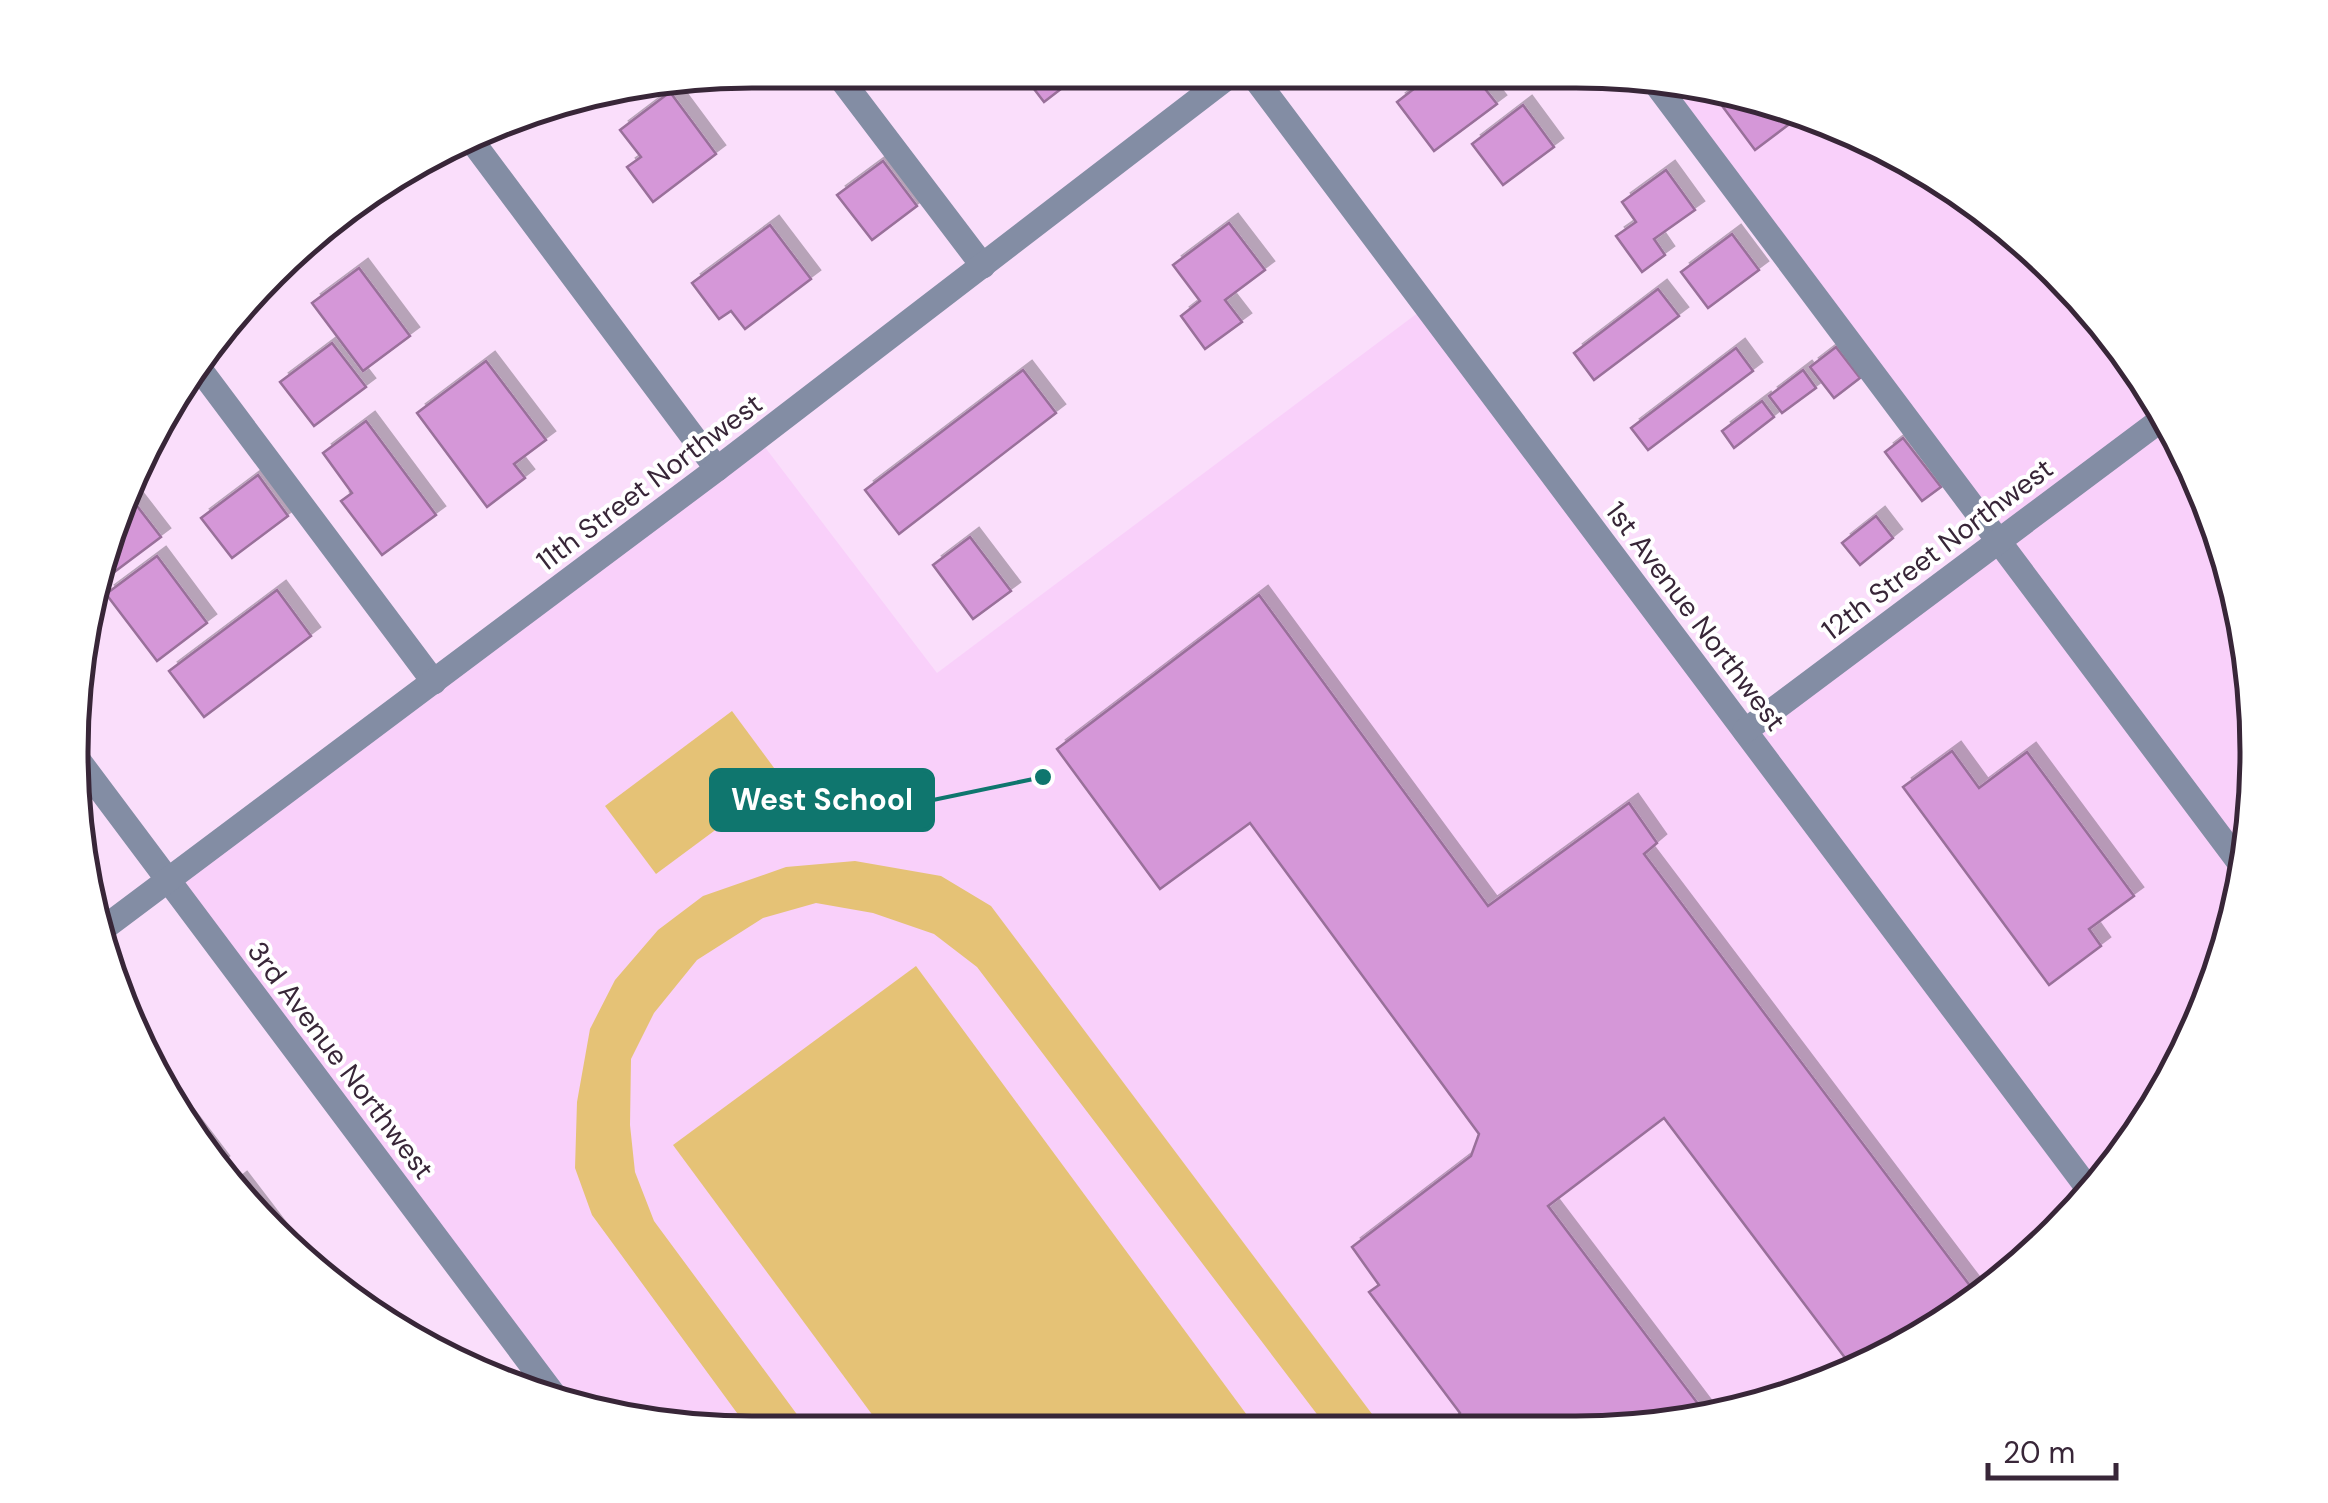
<svg xmlns="http://www.w3.org/2000/svg" width="2328" height="1503" viewBox="0 0 2328 1503" font-family="'DM Sans',sans-serif">
<defs>
<filter id="shadow"><feDropShadow dx="9" dy="-9" stdDeviation="0" flood-color="#0004"/></filter>
</defs>
<rect width="100%" height="100%" fill="#fadefb"/>
<polygon fill="#f9d0fa" points="1650,76 1666,76 1838,122 2025,239 2117,336 2187,450 2235,575 2256,706 2252,840 2222,970 2167,1092 2089,1200 1992,1292 1878,1362 1752,1410 1621,1432 663,1427 557,1399 168,880 758,438 937,673 1427,306 1745,730 1997,539"/>
<g fill="#e5c276">
<polygon points="732,711 783,780 656,874 605,806"/>
<polygon points="855,861 941,876 991,906 1384,1430 1329,1430 977,967 934,934 873,913 816,903 763,918 697,960 654,1013 631,1059 630,1125 635,1172 654,1221 807,1428 748,1428 592,1215 575,1168 577,1102 590,1029 615,980 658,930 703,896 786,867"/>
<polygon points="916,966 1258,1430 882,1428 673,1145"/>
</g>
<g fill="#d597d8" stroke="#996f9a" stroke-width="2.5" filter="url(#shadow)">
<polygon points="1021,72 1083,72 1044,102"/>
<polygon points="1433,74 1496,75 1482,85 1497,104 1434,151 1397,102"/>
<polygon points="670,92 716,154 653,202 627,167 641,157 620,130"/>
<polygon points="1726,92 1804,113 1755,150 1717,99"/>
<polygon points="1523,105 1554,147 1503,185 1472,144"/>
<polygon points="883,161 917,206 872,240 837,195"/>
<polygon points="1666,170 1695,210 1654,239 1665,255 1642,272 1616,236 1636,222 1622,202"/>
<polygon points="1229,223 1265,270 1225,300 1242,322 1205,349 1181,316 1200,301 1173,265"/>
<polygon points="770,225 811,279 745,329 731,311 719,319 692,283"/>
<polygon points="1732,234 1759,270 1708,308 1681,272"/>
<polygon points="359,268 410,336 363,371 312,303"/>
<polygon points="1658,289 1679,316 1594,380 1574,353"/>
<polygon points="332,343 366,387 314,426 280,382"/>
<polygon points="1836,347 1860,378 1834,398 1810,367"/>
<polygon points="1736,348 1753,371 1648,450 1631,428"/>
<polygon points="486,361 546,440 514,464 525,478 487,507 417,413"/>
<polygon points="1023,370 1056,413 899,534 865,490"/>
<polygon points="1803,370 1816,388 1782,413 1769,396"/>
<polygon points="1762,401 1774,417 1734,448 1722,431"/>
<polygon points="366,421 436,515 382,555 341,501 352,493 323,453"/>
<polygon points="1903,438 1941,487 1922,501 1885,452"/>
<polygon points="258,475 288,516 232,558 201,518"/>
<polygon points="127,493 161,537 101,582 97,577 106,532"/>
<polygon points="1876,516 1893,538 1860,565 1842,543"/>
<polygon points="970,537 1011,591 973,619 933,565"/>
<polygon points="157,556 207,623 157,661 106,594"/>
<polygon points="277,590 311,636 204,717 169,671"/>
<polygon points="1259,595 1488,906 1629,803 1657,843 1644,854 1980,1299 1878,1362 1855,1371 1664,1118 1548,1206 1708,1417 1621,1432 1446,1431 1460,1413 1369,1292 1379,1285 1352,1247 1471,1156 1479,1134 1250,823 1160,889 1057,749"/>
<polygon points="1952,751 1979,788 2027,752 2134,896 2089,929 2101,946 2049,985 1903,787"/>
<polygon points="179,1111 220,1165 218,1167 185,1130 177,1113"/>
<polygon points="238,1181 283,1240 282,1241 233,1185"/>
</g>
<g fill="none" stroke-linecap="round" stroke-linejoin="round">
<g stroke="#838da4" stroke-width="25">
<polyline points="835,71 983,266"/>
<polyline points="1251,73 2093,1195"/>
<polyline points="1650,76 2245,870"/>
<polyline points="469,137 717,469"/>
<polyline points="196,364 434,682"/>
<polyline points="1745,731 2166,416"/>
<polyline points="76,757 557,1399"/>
<polyline points="96,934 717,469 1233,73"/>
</g>
</g>
<g text-anchor="middle" stroke-width="8" stroke-linejoin="round" paint-order="stroke">
<g font-size="28" fill="#382638" stroke="#fff">
<text transform="translate(649 482) rotate(-37)" y="10">11th Street Northwest</text>
<text transform="translate(1937 549) rotate(-37)" y="10">12th Street Northwest</text>
<text transform="translate(1696 616) rotate(53)" y="10">1st Avenue Northwest</text>
<text transform="translate(341 1060) rotate(53)" y="10">3rd Avenue Northwest</text>
</g>
</g>
<path d="M0 0H2328V1503H0ZM752 88H1576A664 664 0 0 1 2240 752V752A664 664 0 0 1 1576 1416H752A664 664 0 0 1 88 752V752A664 664 0 0 1 752 88Z" fill="#fff" fill-rule="evenodd"/>
<path fill="none" stroke="#382638" stroke-width="5" d="M752 88H1576A664 664 0 0 1 2240 752V752A664 664 0 0 1 1576 1416H752A664 664 0 0 1 88 752V752A664 664 0 0 1 752 88Z"/>
<path fill="none" stroke="#0f766e" stroke-width="4" d="M1043 777L933 800"/>
<circle fill="#0f766e" stroke="#fff" stroke-width="4" cx="1043" cy="777" r="10"/>
<rect fill="#0f766e" stroke="#0f766e" stroke-width="4" x="711" y="770" width="222" height="60" rx="10"/>
<g font-size="30" text-anchor="middle" font-weight="bold" fill="#fff">
<text x="822" y="810">West School</text>
</g>
<path d="M1988 1463v15h128v-15" fill="none" stroke="#382638" stroke-width="5"/>
<text x="2003" y="1463" font-size="30" fill="#382638" stroke="#ffffff" stroke-width="8" paint-order="stroke">20 m</text>
</svg>
